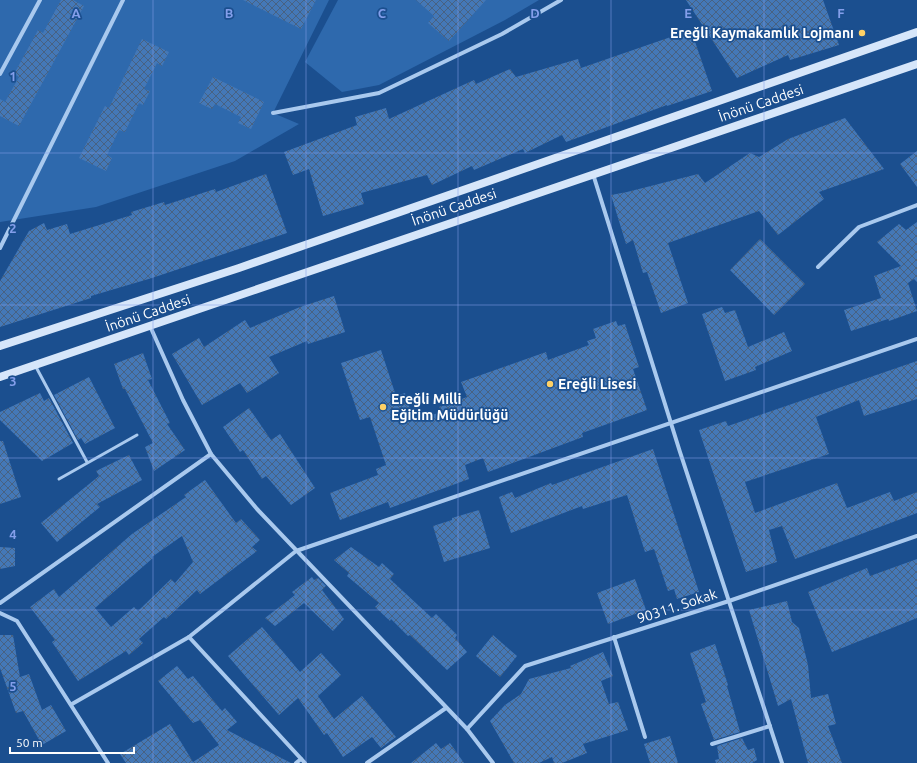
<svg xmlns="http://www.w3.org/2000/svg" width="917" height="763" viewBox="0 0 917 763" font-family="Ubuntu,sans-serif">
<defs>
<pattern id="building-cross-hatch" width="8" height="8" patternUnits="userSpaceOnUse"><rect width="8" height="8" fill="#4478b7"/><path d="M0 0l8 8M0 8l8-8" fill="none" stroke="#486282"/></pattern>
</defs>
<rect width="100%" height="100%" fill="#1b4f8f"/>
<g fill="#2e69ad">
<polygon points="0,0 329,0 273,113 299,124 235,161 96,207 0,222"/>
<polygon points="338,0 539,0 505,20 379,85 342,92 305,62"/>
</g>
<g fill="url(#building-cross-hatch)" fill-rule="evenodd">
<polygon points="61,0 73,0 84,6 19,126 0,116 0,99 5,102 19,77 14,74 31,43 38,30 43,33"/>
<polygon points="243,0 316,0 301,29"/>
<polygon points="416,0 486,0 449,41 428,23 434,16"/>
<polygon points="686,0 823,0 839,45 790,60 788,55 737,78"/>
<polygon points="691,30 712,91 667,106 667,105 566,142 562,135 525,153 523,149 474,170 472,166 432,185 427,175 361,193 364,204 323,216 309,169 293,175 284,152 357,125 355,117 386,108 389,119 474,80 476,84 510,69 516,77 578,59 581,68"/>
<polygon points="142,39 169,52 162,66 157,63 144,89 150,91 143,105 139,103 125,132 119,130 107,155 112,158 106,171 79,158 105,106 109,108"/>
<polygon points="213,77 264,102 251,129 238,123 241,117 215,104 212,109 199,103"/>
<polygon points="845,118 884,169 819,192 824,199 778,235 759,211 668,243 688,303 661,313 647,272 643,273 633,240 626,244 611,195 627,192 698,174 705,183 750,153 759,157 788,139"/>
<polygon points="917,151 917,187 900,164"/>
<polygon points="266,174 287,233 152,278 91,296 91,298 0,327 0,281 29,231 44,223 47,230 67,224 70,234 132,215 131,212 164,202 165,205 215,189 216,192"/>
<polygon points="917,222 917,282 914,279 908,283 917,311 889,321 888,319 851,331 844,310 881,298 874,276 901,266 877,242 899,224 906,230"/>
<polygon points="760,239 805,284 774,315 730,270"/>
<polygon points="334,296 345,332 308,344 307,341 269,357 279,373 247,393 240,383 202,405 172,354 199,338 204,347 245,320 250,328 300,307"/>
<polygon points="722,307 725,313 735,310 748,347 784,332 792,351 755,367 756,370 725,381 702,314"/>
<polygon points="616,321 618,326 625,324 639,367 633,369 647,410 582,433 583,437 488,472 483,458 465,465 469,479 390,508 388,502 340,520 330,493 378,475 376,469 386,465 370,417 360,420 341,363 381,350 396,396 405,393 414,421 441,412 439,407 467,397 461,382 546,352 548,360 589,345 587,341 596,338 593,329"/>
<polygon points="143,353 152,379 148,380 170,423 167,424 185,450 154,471 145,447 153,443 125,389 123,389 114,364"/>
<polygon points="917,361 917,399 864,416 859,400 816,417 829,454 745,482 755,513 837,483 847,508 890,492 894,501 917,492 917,513 795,559 782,526 769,530 777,562 746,572 699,430 726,421 728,426"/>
<polygon points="89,377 115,428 85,444 81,438 78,440 54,395"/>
<polygon points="40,393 44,401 49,398 73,443 42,461 0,420 0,412"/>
<polygon points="249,408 271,440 280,434 315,488 291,505 266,476 262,479 243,450 240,452 223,427"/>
<polygon points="0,441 3,441 21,497 0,504"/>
<polygon points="653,449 699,592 677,599 674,589 668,591 654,549 645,552 627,495 583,509 582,506 511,533 499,497 512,492 515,498 551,483 552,485"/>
<polygon points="129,455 142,480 97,504 100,507 57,542 41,523 99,476 96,471"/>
<path d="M205 480 236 523 241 519 260 540 252 547 257 551 200 594 197 590 166 619 164 617 139 639 143 643 129 655 126 651 78 681 52 642 55 640 30 607 54 589 59 597 132 534 186 497 184 495ZM182 536 193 562 175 583 171 579 138 611 134 607 111 627 95 608 153 558 152 557Z"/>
<polygon points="479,510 490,548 444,562 433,526 452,520 452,518"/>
<polygon points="0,547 15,548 15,566 0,569"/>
<polygon points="351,547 379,567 382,563 394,574 390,579 432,618 436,614 457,635 455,638 467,652 447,670 410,635 408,636 391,619 390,621 375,607 379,603 347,576 349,573 334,560"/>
<polygon points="917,559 917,618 832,652 808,592 867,568 870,576"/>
<polygon points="312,577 314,580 318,578 326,586 322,590 344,619 333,631 304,603 275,626 265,618 295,595 292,592"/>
<polygon points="635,579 646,610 608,624 597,593"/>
<polygon points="787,601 792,622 799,628 808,665 811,698 828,694 836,724 828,726 842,763 808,763 791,699 778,706 749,610"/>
<polygon points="262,627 300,672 321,653 341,675 318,696 334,719 362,696 396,737 381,748 372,737 343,757 327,733 324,735 298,698 279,715 228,656"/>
<polygon points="0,635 13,635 20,677 29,674 42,710 51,705 66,731 42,745 23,711 16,713 0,668"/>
<polygon points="493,635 517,656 500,677 476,656"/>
<polygon points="715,644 728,685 727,686 740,732 714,740 701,704 706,702 690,653"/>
<polygon points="603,652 613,676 601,681 609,704 618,702 628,730 583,744 587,753 562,763 554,763 552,757 539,763 514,763 490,721 505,705 521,694 529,679 571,668 570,666"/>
<polygon points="177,666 188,679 193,676 222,711 225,708 237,722 227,730 291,763 126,763 120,754 170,724 193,762 219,745 200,720 193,723 158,681"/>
<polygon points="670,736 678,763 650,763 644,744"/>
<polygon points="742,738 748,750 754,748 757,760 752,763 716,763 715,760 719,759 717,746"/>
<polygon points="436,743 441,749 450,743 464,763 411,763"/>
</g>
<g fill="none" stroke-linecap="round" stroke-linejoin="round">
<g stroke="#a9c9ee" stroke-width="3">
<polyline points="36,367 87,462"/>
<polyline points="59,479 137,435"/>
</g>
<g stroke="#a9c9ee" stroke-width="4">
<polyline points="0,74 40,0"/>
<polyline points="273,113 379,93 502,34 561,0"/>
<polyline points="593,174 680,452 782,763"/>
<polyline points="0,248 123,0"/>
<polyline points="818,267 859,227 917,205"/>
<polyline points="150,326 183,400 211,454 257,509 467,729 493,763"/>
<polyline points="0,603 211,454"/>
<polyline points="0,613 17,621 108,763"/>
<polyline points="189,637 305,763"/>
<polyline points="614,637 645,737"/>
<polyline points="72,704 189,637 296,551 917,339"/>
<polyline points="467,729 525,666 729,601 917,536"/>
<polyline points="712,744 770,726"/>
<polyline points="296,763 301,759"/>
<polyline points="367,763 446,708"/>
</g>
<g stroke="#d6e6fa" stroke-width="8">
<polyline points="0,346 239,268 917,32"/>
<polyline points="0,377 917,64"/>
</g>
</g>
<path fill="none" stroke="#839eea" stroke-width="1" stroke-opacity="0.55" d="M153 0V763M306 0V763M458 0V763M611 0V763M764 0V763M0 153H917M0 305H917M0 458H917M0 610H917"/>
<g fill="#ffd166" stroke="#1b4f8f" stroke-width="1.5">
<circle cx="862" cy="33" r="4"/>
<circle cx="550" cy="384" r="4"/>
<circle cx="383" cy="407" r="4"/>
</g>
<g text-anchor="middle" stroke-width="3.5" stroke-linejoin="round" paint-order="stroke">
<g font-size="14" font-weight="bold" fill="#fff" stroke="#1b4f8f" text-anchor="start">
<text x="854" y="38" text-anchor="end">Ereğli Kaymakamlık Lojmanı</text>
<text x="558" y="389">Ereğli Lisesi</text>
<text x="391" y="404">Ereğli Milli<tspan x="391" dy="16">Eğitim Müdürlüğü</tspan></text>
</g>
<g font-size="14" fill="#fff" stroke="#1b4f8f">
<text transform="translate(761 103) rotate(-19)" y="5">İnönü Caddesi</text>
<text transform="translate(454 207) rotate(-19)" y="5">İnönü Caddesi</text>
<text transform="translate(148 313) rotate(-19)" y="5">İnönü Caddesi</text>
<text transform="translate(677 606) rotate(-18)" y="5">90311. Sokak</text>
</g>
</g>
<g font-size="13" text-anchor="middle" font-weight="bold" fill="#839eea" stroke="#1b4f8f" stroke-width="3.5" stroke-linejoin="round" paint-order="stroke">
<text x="76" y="18">A</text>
<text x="229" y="18">B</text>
<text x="382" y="18">C</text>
<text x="535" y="18">D</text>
<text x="688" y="18">E</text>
<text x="841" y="18">F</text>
<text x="13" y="81">1</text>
<text x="13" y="233">2</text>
<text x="13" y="386">3</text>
<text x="13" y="539">4</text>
<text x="13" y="691">5</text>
</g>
<path d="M10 747v6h124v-6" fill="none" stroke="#ffffff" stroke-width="2"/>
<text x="16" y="747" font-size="12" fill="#ffffff" stroke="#1b4f8f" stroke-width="3" paint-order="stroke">50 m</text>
</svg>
